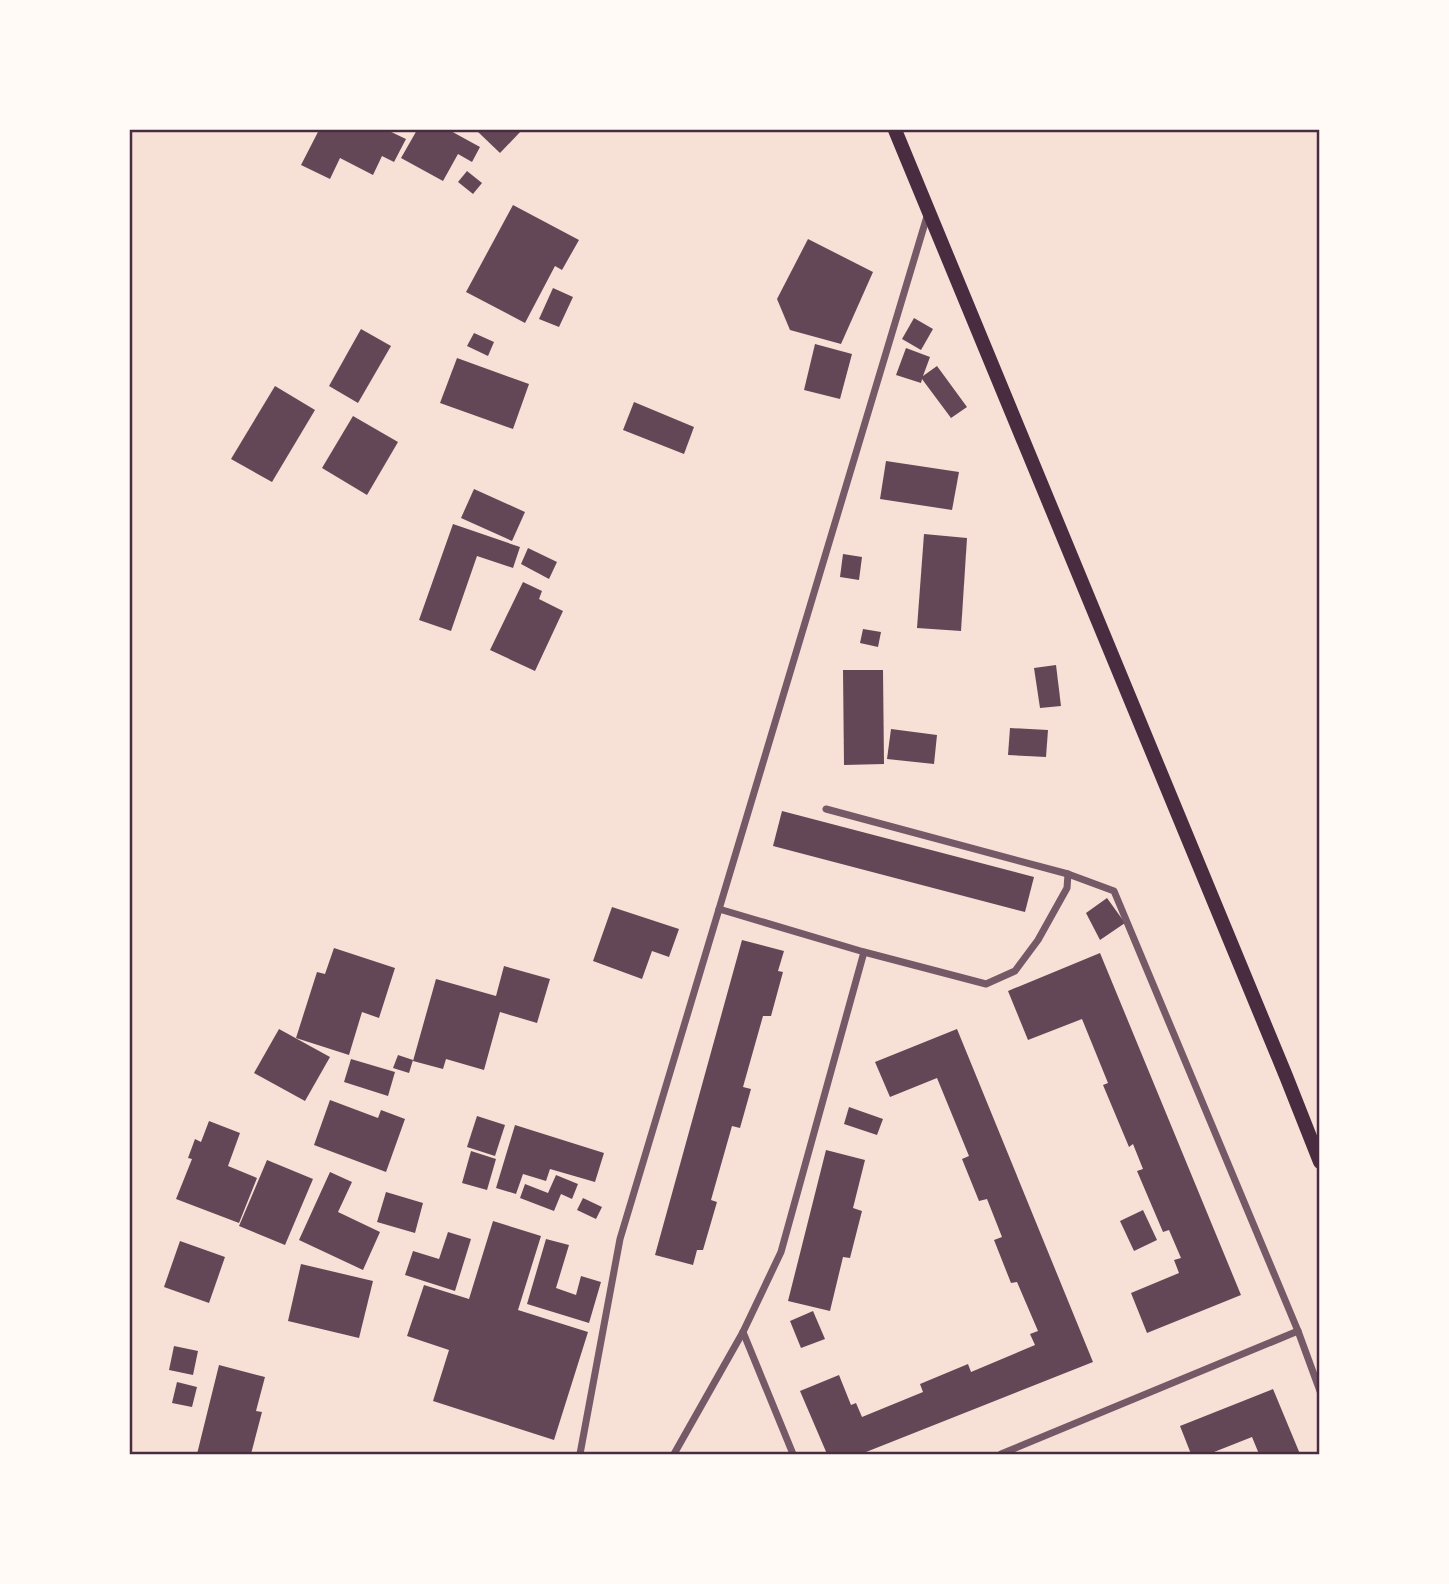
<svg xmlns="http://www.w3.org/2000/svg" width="1449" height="1584" viewBox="0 0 1449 1584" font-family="'Public Sans',sans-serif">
<rect width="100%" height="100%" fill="#f7e1d7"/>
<g fill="#644757">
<polygon points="319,130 387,130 406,139 394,162 382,156 373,175 340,158 330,179 301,165"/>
<polygon points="417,130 449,130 480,147 472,162 458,154 443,181 401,158"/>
<polygon points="476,130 522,130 500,153"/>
<polygon points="467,171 482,183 473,194 458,182"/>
<polygon points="513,205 579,240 562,270 555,266 525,323 466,292"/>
<polygon points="808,239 873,272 841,344 790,330 777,299"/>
<polygon points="553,288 573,297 559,327 539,319"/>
<polygon points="914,318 933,329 921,350 902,339"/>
<polygon points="361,329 391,346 358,403 329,386"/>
<polygon points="474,333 494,342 488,356 467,346"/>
<polygon points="815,344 852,354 840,399 804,390"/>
<polygon points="906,348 930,357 923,376 937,366 967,407 951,418 922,379 921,383 896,375"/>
<polygon points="457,358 529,384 513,429 440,403"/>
<polygon points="275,386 315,410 272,482 231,459"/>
<polygon points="634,402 694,427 684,454 623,430"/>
<polygon points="353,416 398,442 367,495 322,468"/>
<polygon points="886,461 959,472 952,510 880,499"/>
<polygon points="474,489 525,512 512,541 461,518"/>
<polygon points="453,524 520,547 513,568 477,556 451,631 419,620"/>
<polygon points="924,534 967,538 961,631 917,628"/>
<polygon points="528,548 557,562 549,579 521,564"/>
<polygon points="843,554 862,557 859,580 840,577"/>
<polygon points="523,582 542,591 539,599 563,611 535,671 490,650"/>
<polygon points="863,629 881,632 878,647 860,643"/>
<polygon points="1056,665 1061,706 1040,708 1034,668"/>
<polygon points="843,670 883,670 884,764 844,765"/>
<polygon points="1010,728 1048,730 1046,757 1008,755"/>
<polygon points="891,729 937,735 934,764 887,759"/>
<polygon points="782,811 1034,877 1025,912 773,846"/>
<polygon points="1107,898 1125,923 1100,940 1086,913"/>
<polygon points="612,907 679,929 669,957 652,951 642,979 593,961"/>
<polygon points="742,940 784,951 778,971 783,972 771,1016 763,1016 743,1087 751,1089 740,1128 732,1126 711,1200 717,1202 703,1250 697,1250 693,1265 655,1255"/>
<polygon points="334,948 395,968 379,1018 362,1012 349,1055 296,1038 317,972 325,974"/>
<polygon points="1100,953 1241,1295 1147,1333 1131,1293 1179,1273 1174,1260 1181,1258 1169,1230 1163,1232 1137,1171 1143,1169 1133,1144 1129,1147 1103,1085 1108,1083 1082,1019 1028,1040 1008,991"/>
<polygon points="504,966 550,979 537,1023 500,1012 484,1070 446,1059 443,1069 413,1061 436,979 496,996"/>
<polygon points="279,1029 330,1057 305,1101 254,1073"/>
<polygon points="957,1029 1093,1362 861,1454 827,1454 800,1391 839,1375 851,1405 856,1403 862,1417 923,1392 920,1384 968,1364 971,1372 1035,1345 1030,1334 1038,1331 1017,1282 1011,1283 994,1240 1002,1237 987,1199 979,1201 962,1159 969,1156 937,1078 890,1097 875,1062"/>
<polygon points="398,1055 413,1060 409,1073 393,1068"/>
<polygon points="351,1059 395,1072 388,1096 344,1082"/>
<polygon points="330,1100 378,1118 381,1110 405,1119 386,1172 314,1145"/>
<polygon points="849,1107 883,1119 877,1135 844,1124"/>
<polygon points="477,1116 505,1125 495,1156 467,1147"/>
<polygon points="209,1121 240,1133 228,1166 257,1178 239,1223 176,1199 192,1159 188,1158 195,1139 201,1142"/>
<polygon points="515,1125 604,1153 595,1182 550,1169 546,1181 523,1174 516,1194 496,1188"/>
<polygon points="826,1150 865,1160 853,1208 862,1211 850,1258 843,1257 830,1311 788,1301"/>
<polygon points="471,1151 496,1159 487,1190 462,1183"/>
<polygon points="267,1160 313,1179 285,1245 239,1226"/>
<polygon points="330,1172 352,1182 338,1212 380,1232 363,1270 299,1240"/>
<polygon points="556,1175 578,1184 572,1199 561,1194 554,1211 520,1198 525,1184 548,1193"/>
<polygon points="386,1192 423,1203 415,1233 377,1222"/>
<polygon points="583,1198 602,1207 596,1219 577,1210"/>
<polygon points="1143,1210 1157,1240 1134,1251 1120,1221"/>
<polygon points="493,1221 541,1236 518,1310 588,1332 554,1440 433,1401 449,1350 407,1336 424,1285 469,1299"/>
<polygon points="448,1232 471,1239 455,1291 405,1275 413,1251 439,1259"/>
<polygon points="546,1239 569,1245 556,1288 576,1295 581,1276 601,1282 589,1323 527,1304"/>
<polygon points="180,1241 225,1257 209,1303 164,1287"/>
<polygon points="301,1264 373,1281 359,1338 288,1321"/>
<polygon points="813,1311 825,1339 801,1348 790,1321"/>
<polygon points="174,1346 198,1351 193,1375 169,1370"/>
<polygon points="219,1365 265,1377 256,1411 262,1412 251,1454 197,1454"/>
<polygon points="177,1382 197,1387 192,1407 172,1403"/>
<polygon points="1273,1389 1300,1454 1259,1454 1252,1437 1209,1454 1191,1454 1180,1426"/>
</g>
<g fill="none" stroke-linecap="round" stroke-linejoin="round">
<g stroke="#755966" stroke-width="7">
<polyline points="826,809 1068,874 1114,891 1298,1331 1320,1391"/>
<polyline points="719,909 864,952 986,984 1015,971 1038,940 1067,888 1068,874"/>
<polyline points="743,1332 793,1454"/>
<polyline points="580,1454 620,1239 928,213"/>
<polyline points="674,1454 743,1332 781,1252 864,952"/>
<polyline points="1001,1454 1298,1331"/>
</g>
<polyline stroke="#4a2c40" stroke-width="14" points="895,130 1286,1076 1320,1162"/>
</g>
<rect width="1449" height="1584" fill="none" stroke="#fffaf5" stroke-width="262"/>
<rect x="131" y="131" width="1187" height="1322" fill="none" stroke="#4a2c40" stroke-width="2.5"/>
</svg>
